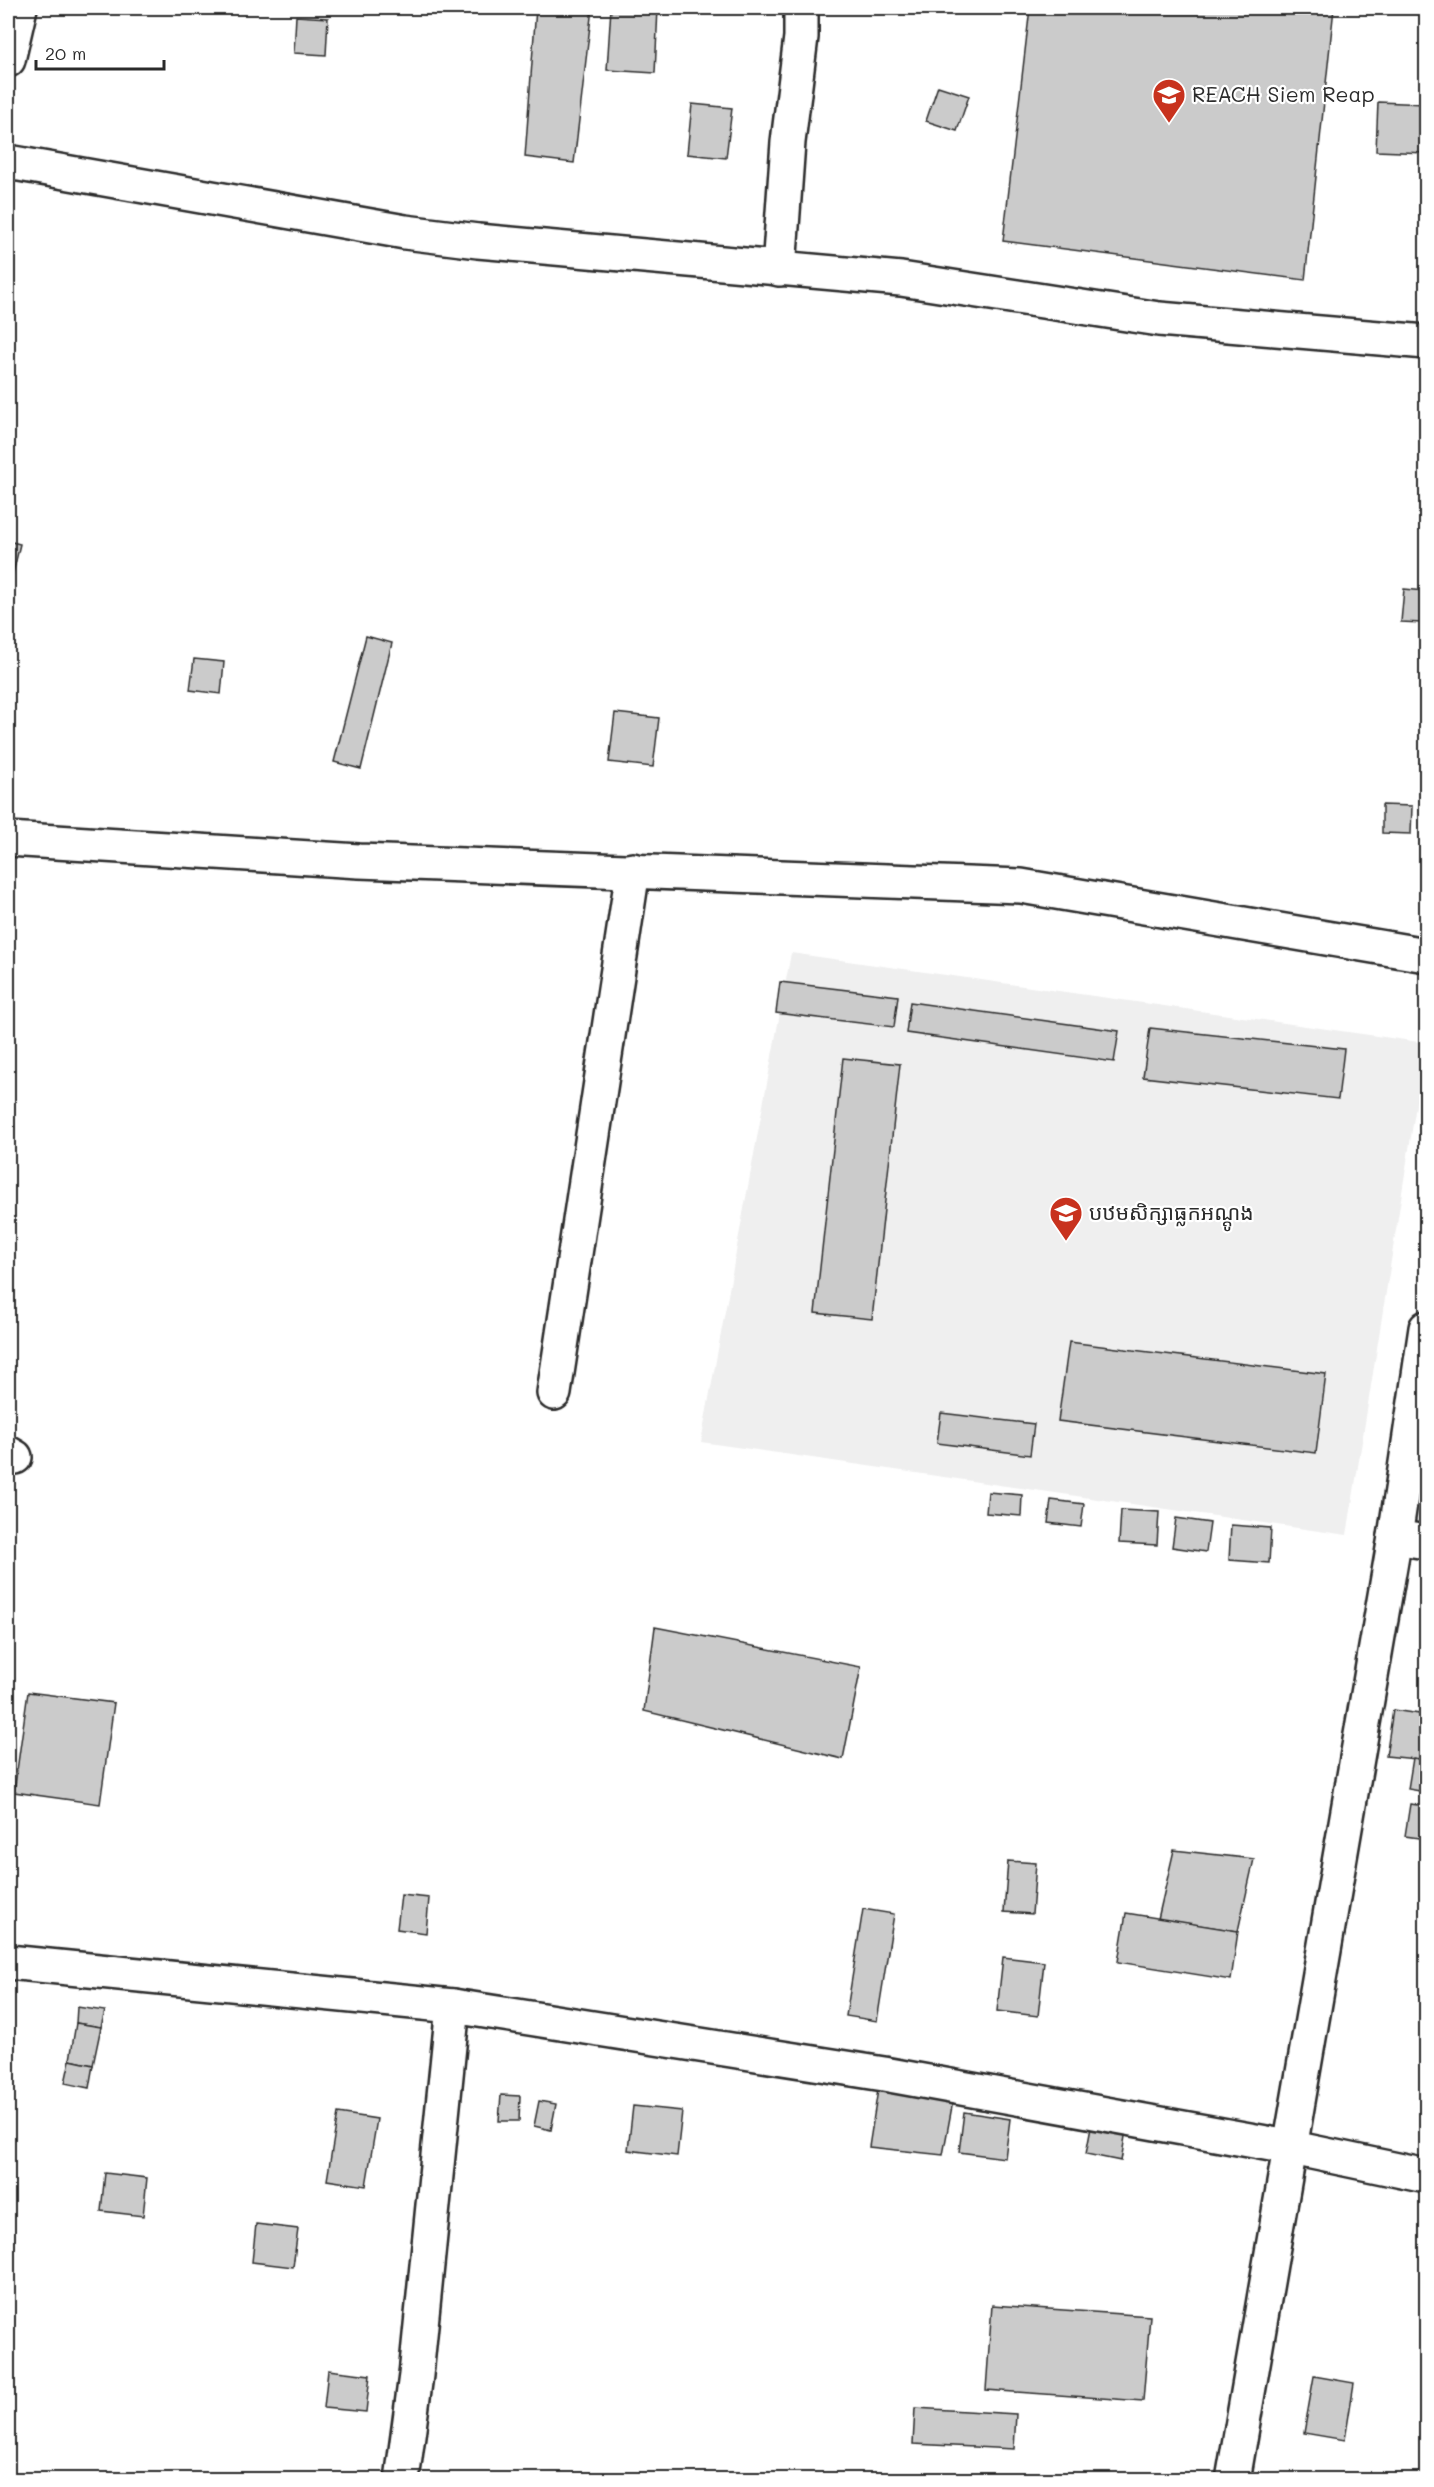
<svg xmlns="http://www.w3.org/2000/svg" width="1434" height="2487" viewBox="0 0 1434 2487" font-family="Mali,'Noto Sans Khmer',sans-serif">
<rect width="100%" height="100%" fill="#fff"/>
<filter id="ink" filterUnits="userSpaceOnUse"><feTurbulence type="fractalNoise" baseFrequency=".0167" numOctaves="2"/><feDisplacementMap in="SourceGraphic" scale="12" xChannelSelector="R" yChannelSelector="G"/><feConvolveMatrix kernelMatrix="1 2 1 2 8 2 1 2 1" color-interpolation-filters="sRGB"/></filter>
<g filter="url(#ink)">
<polygon fill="#efefef" points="791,953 1426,1043 1347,1535 701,1442"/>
<g fill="#cbcbcb" stroke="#2b2b2b" stroke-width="1.5">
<polygon points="536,8 592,8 574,163 525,157"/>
<polygon points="611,8 658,8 655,73 607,70"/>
<polygon points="1030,8 1334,8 1305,280 1003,241"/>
<polygon points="296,16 328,18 326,55 294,53"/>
<polygon points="938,86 969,96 957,131 926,121"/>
<polygon points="1378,102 1426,104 1426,153 1376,151"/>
<polygon points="692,104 732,108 726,158 687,154"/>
<polygon points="8,541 20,544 8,594"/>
<polygon points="1404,589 1425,591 1422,623 1401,622"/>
<polygon points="366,636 392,643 361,769 334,762"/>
<polygon points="194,659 224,662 221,694 190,690"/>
<polygon points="615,713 659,718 653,767 609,762"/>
<polygon points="1382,805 1412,806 1411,834 1382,833"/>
<polygon points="780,982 898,996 894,1027 776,1013"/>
<polygon points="910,1002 1119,1031 1114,1062 906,1033"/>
<polygon points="1150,1028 1344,1049 1338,1099 1143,1077"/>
<polygon points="843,1058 900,1064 872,1319 815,1313"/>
<polygon points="1069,1342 1326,1374 1316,1453 1058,1421"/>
<polygon points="941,1413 1034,1424 1030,1455 937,1443"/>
<polygon points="988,1492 1022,1495 1021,1516 986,1513"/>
<polygon points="1051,1500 1084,1504 1081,1527 1048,1523"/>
<polygon points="1121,1510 1159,1512 1157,1545 1119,1543"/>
<polygon points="1176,1518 1210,1523 1206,1552 1172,1547"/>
<polygon points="1231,1525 1271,1528 1269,1563 1229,1560"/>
<polygon points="655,1627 861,1667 843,1759 644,1711"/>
<polygon points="28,1692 114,1703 100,1804 14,1792"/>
<polygon points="1393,1710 1426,1715 1426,1760 1386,1756"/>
<polygon points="1413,1758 1426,1760 1426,1792 1408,1789"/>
<polygon points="1410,1804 1426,1806 1426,1839 1405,1836"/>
<polygon points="1174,1850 1254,1859 1238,1931 1158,1919"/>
<polygon points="1008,1861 1036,1863 1032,1914 1004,1912"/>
<polygon points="401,1895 429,1898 426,1933 397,1929"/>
<polygon points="863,1909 894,1914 877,2021 846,2016"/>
<polygon points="1126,1913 1238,1931 1231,1980 1118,1962"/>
<polygon points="1003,1957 1044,1962 1038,2016 997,2011"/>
<polygon points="77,2007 105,2011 101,2027 76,2023"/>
<polygon points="76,2023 101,2027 93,2065 70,2060"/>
<polygon points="70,2060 93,2065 89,2088 65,2083"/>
<polygon points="880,2077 953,2101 943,2155 869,2147"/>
<polygon points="501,2095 520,2096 519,2121 499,2121"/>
<polygon points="539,2101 556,2104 551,2130 534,2126"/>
<polygon points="633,2106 682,2111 677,2156 628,2150"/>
<polygon points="964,2112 1010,2119 1005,2158 959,2152"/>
<polygon points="338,2113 377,2119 366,2186 327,2180"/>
<polygon points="1093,2117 1127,2124 1121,2161 1086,2154"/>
<polygon points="105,2173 147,2178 143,2216 101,2211"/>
<polygon points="256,2224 298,2229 293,2267 252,2262"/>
<polygon points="992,2305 1150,2316 1143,2401 986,2390"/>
<polygon points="328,2370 370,2375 366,2412 324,2408"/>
<polygon points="1314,2376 1354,2383 1345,2440 1304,2433"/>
<polygon points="915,2408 1016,2414 1014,2449 913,2444"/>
</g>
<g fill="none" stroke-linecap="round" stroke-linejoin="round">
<g stroke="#2b2b2b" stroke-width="38">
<g id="minor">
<polyline points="8,60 20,8"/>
<polyline points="8,162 405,232 478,241 901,279 1159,319 1426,342"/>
<polyline points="779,269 788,142 801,37 801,8"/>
<polyline points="8,839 359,861 1021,886 1426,955"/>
<polyline points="554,1393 633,870"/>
<polyline points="8,1453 15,1457"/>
<polyline points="1395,1537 1426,1542"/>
<polyline points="8,1962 453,2006 884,2074 1288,2147 1426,2176"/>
<polyline points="402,2480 416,2375 453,2006"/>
<polyline points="1233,2480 1395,1537 1426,1328"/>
</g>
</g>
<use href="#minor" stroke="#fff" stroke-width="33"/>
</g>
</g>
<defs>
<g id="school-pin" transform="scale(1.725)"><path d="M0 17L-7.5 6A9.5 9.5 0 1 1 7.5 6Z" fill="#c8321e" stroke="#fff"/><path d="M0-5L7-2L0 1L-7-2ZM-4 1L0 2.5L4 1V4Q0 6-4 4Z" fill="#fff"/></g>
</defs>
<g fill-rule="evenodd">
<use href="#school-pin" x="1169" y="95"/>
<use href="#school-pin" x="1066" y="1213"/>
</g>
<g text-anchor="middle" stroke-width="4.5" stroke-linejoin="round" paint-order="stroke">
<g font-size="21" fill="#2b2b2b" stroke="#fff" text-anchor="start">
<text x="1192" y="102">REACH Siem Reap</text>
<text x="1089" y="1220">បឋមសិក្សាធ្លកអណ្តូង</text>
</g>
</g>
<rect width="1434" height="2487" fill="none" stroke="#fff" stroke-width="30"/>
<rect x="15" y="15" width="1404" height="2457" fill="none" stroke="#2b2b2b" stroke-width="2" filter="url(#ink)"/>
<path d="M36 60v9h128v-9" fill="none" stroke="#2b2b2b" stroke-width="3"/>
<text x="45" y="60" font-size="18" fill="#2b2b2b" stroke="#ffffff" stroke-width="4.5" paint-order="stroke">20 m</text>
</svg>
